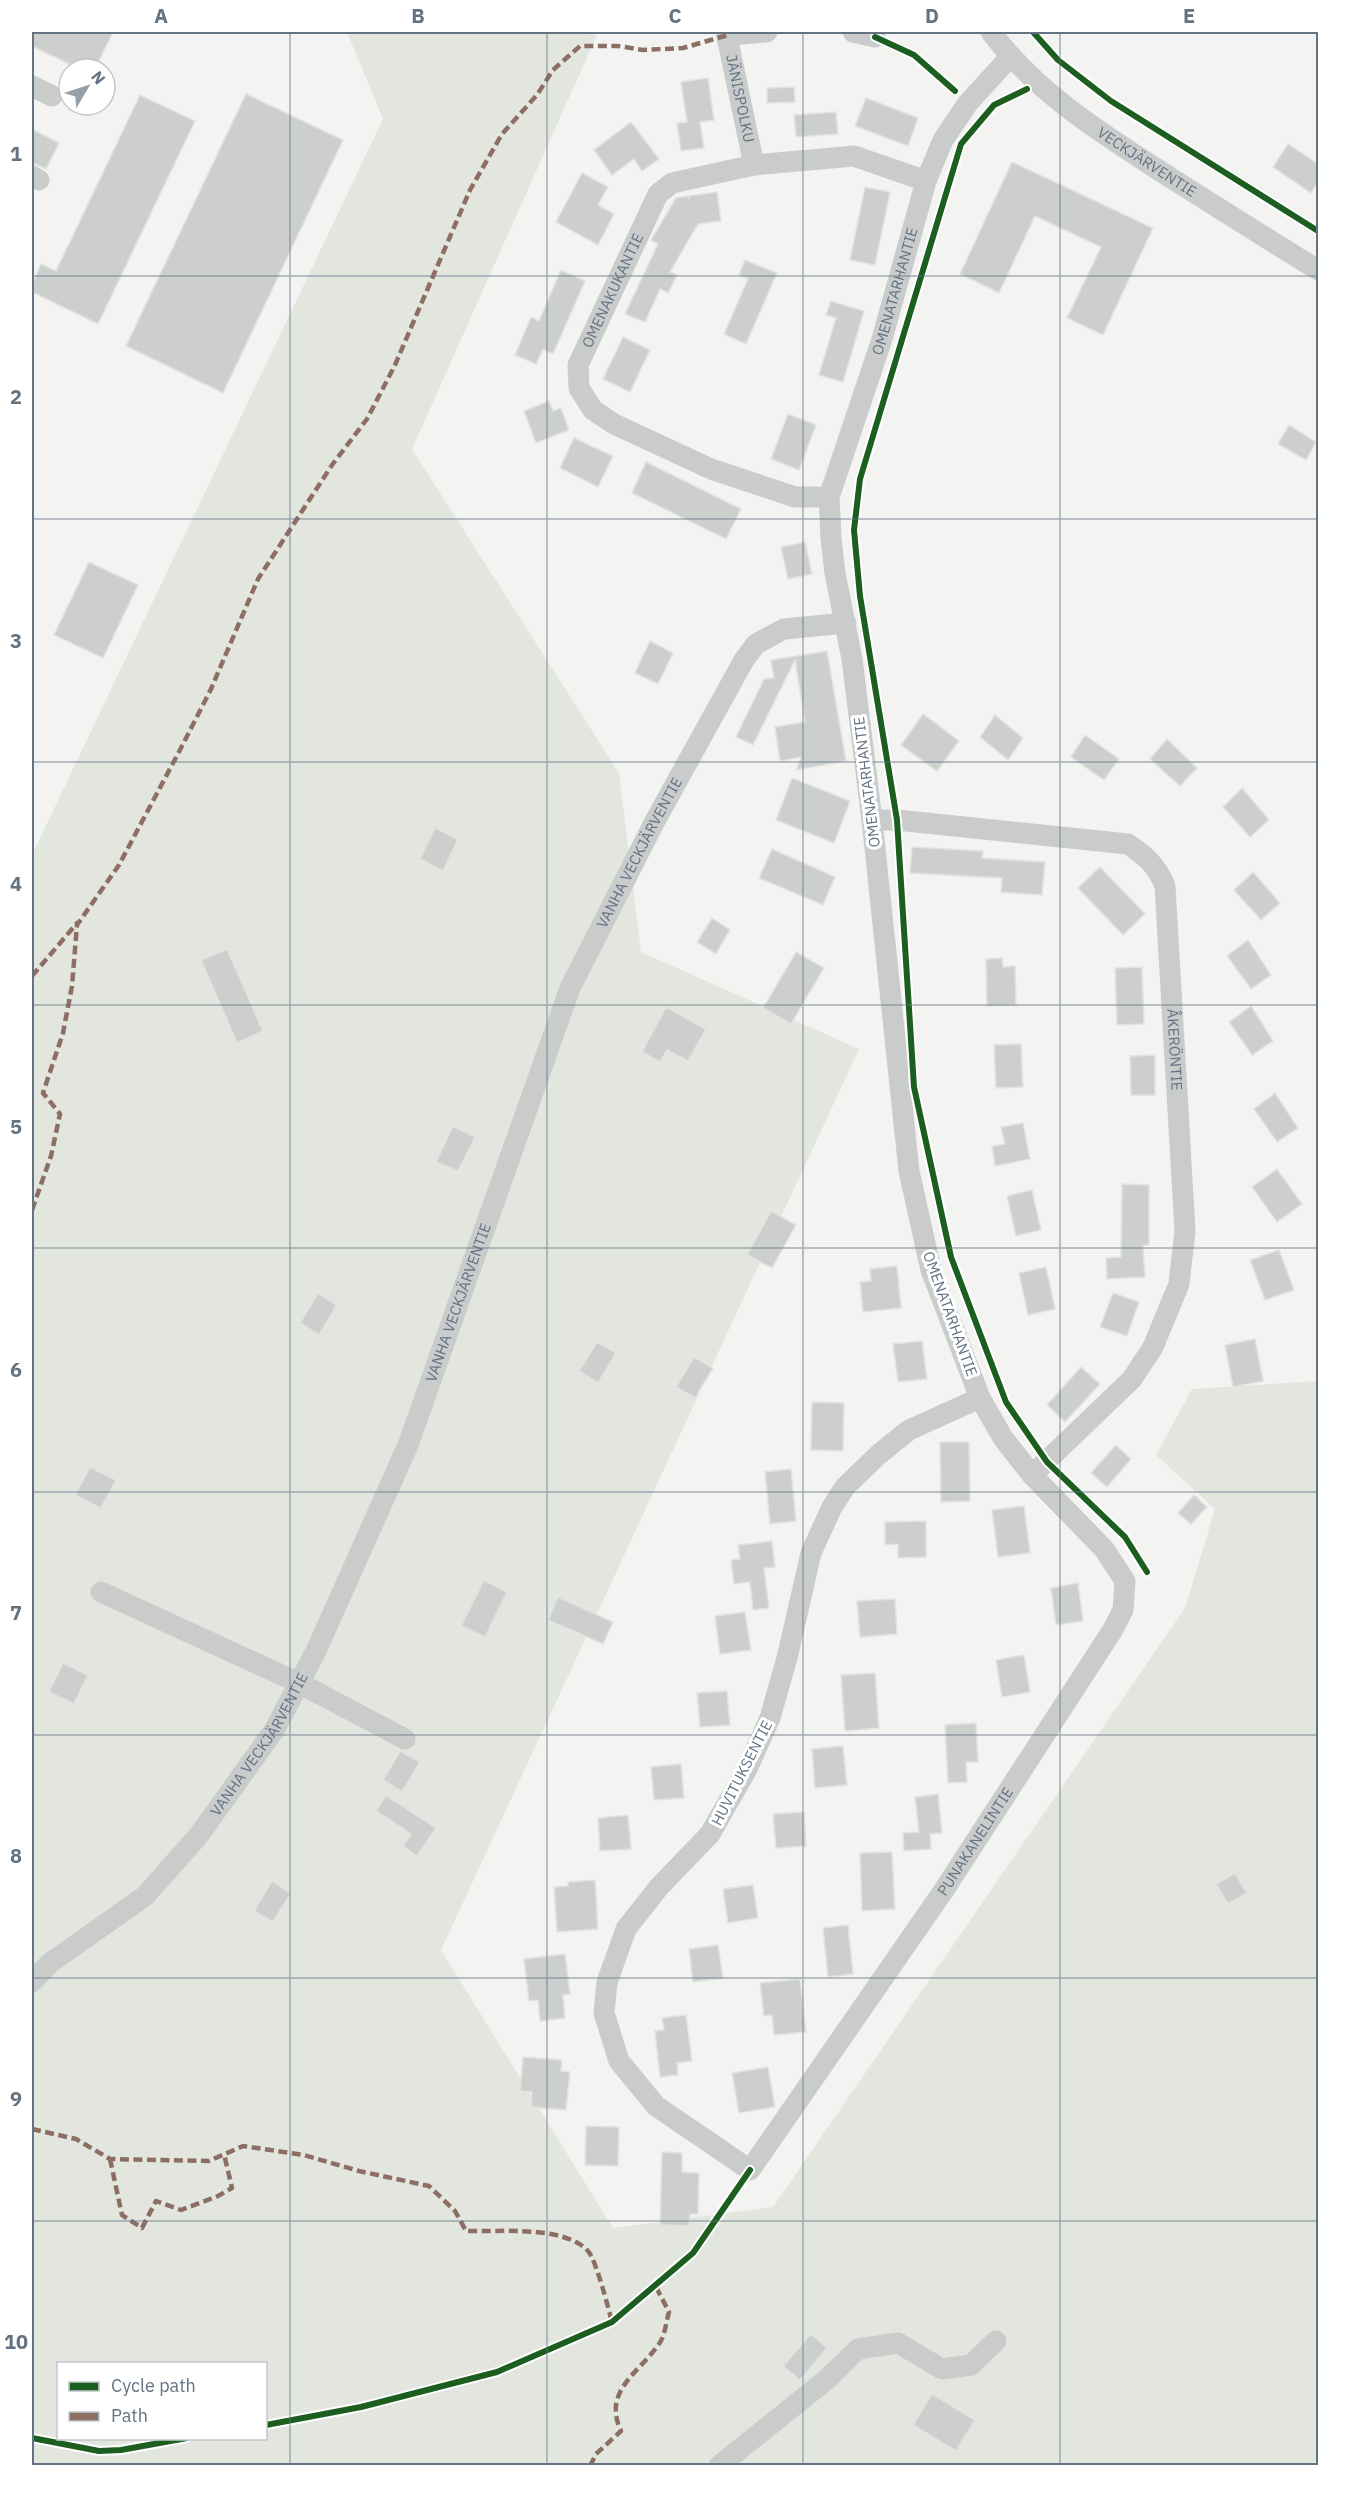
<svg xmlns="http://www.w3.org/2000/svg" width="1350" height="2497" viewBox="0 0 1350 2497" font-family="'IBM Plex Sans',sans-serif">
<rect width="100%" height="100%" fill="#f3f4f1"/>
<path fill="#e2e6df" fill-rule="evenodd" d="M347 32H572L597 35 412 449 619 773 641 952 859 1049 441 1950 613 2228 773 2207 1185 1608 1215 1509 1156 1455 1192 1389 1318 1381V2465H32V855L383 119ZM58 2364H266V2438H58Z"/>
<g fill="#cdcfcf" stroke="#e2e3e1" stroke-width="1.5">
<polygon points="32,32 113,32 95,69 79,69 32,46"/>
<polygon points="708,78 714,120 700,122 704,148 681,151 677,123 687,122 681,82"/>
<polygon points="794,87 795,102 767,103 767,88"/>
<polygon points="246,94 343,140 223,393 126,346"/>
<polygon points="140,95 195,121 98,324 32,292 32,285 41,264 56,271"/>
<polygon points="866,98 918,118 908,146 855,126"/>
<polygon points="836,112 838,134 796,137 794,115"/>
<polygon points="631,122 659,159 642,171 634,159 612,175 594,150"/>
<polygon points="32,129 59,143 46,169 32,163"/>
<polygon points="1288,144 1318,164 1318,182 1311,193 1273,167"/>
<polygon points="1012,162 1153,228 1103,335 1067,318 1101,247 1035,216 999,293 960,274"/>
<polygon points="582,173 608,187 598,205 614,214 598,245 556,222"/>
<polygon points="865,187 890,192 875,265 850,260"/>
<polygon points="717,192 721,221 698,224 670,272 677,275 668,293 660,289 645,322 625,314 658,244 651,240 676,198 687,196 689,199 688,196"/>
<polygon points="745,260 777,273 746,344 724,334 748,279 739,275"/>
<polygon points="561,270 585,281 553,354 543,349 536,364 515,355 531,317 539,321"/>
<polygon points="831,301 864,311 843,382 819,375 836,318 826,315"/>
<polygon points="623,337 650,350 630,392 603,379"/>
<polygon points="549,401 553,411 561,408 569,430 536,443 524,411"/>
<polygon points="788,414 816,425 799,470 771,459"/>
<polygon points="1289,425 1316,442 1306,460 1278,444"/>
<polygon points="574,438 613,456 598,487 560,468"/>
<polygon points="646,462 741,509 726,539 632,493"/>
<polygon points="805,542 812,574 788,579 781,547"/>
<polygon points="89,562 138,585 103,658 54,635"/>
<polygon points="650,641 673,653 658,684 635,673"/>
<polygon points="827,651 846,761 796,770 801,757 780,761 775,727 805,722 795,660 753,745 736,737 764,679 774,678 771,660"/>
<polygon points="923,714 959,741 937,771 901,745"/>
<polygon points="995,715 1023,738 1008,760 980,737"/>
<polygon points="1085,735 1119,759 1104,780 1071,757"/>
<polygon points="1167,739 1197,768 1180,786 1150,759"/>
<polygon points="792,778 850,801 834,843 776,820"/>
<polygon points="1242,788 1269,820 1250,837 1223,807"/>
<polygon points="435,828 458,839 443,871 420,859"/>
<polygon points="912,847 983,851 982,858 1045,862 1042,895 1001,892 1002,878 910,873"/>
<polygon points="772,849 835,877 823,905 759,878"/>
<polygon points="1100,867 1145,914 1123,935 1078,888"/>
<polygon points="1253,872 1280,903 1261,920 1234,890"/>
<polygon points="712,918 730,930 716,954 697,942"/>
<polygon points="1248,940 1271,975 1251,989 1227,956"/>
<polygon points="227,949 263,1031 237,1043 201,960"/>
<polygon points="796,952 824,968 791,1024 763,1008"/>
<polygon points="1002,958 1003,967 1015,966 1016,1005 987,1006 986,959"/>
<polygon points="1142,967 1144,1024 1117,1025 1115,968"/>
<polygon points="1251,1006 1273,1041 1252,1055 1229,1022"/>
<polygon points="666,1007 706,1029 688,1061 667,1050 660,1062 642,1052"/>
<polygon points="1021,1044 1023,1087 996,1088 994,1045"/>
<polygon points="1155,1055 1155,1095 1131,1095 1130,1056"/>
<polygon points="1275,1093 1298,1128 1277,1142 1254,1109"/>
<polygon points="1023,1123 1030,1159 995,1166 992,1146 1005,1144 1001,1127"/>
<polygon points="453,1126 475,1137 458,1171 436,1162"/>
<polygon points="1277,1169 1302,1204 1277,1222 1252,1187"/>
<polygon points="1122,1184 1149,1185 1149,1245 1143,1245 1145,1277 1107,1279 1106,1258 1121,1257"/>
<polygon points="1032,1190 1041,1230 1016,1236 1007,1196"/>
<polygon points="771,1211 796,1225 772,1268 747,1255"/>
<polygon points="1279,1250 1294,1290 1265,1300 1250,1260"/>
<polygon points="897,1266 901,1308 863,1312 860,1282 871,1281 870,1269"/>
<polygon points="1046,1267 1055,1309 1028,1315 1019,1273"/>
<polygon points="318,1293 337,1305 319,1335 300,1323"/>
<polygon points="1113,1293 1139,1302 1127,1336 1100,1327"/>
<polygon points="1255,1339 1263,1381 1233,1387 1225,1345"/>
<polygon points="922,1341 927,1379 898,1382 893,1344"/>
<polygon points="597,1342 616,1353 598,1383 579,1371"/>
<polygon points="694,1357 713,1368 695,1398 676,1387"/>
<polygon points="1081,1367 1100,1384 1065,1422 1047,1405"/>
<polygon points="812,1402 844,1403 843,1451 811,1450"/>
<polygon points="940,1442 969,1442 970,1501 941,1502"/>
<polygon points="1116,1445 1131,1459 1107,1487 1091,1473"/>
<polygon points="90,1467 116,1480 101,1508 75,1495"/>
<polygon points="791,1469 796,1521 770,1524 765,1472"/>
<polygon points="1194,1495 1207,1507 1191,1524 1178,1513"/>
<polygon points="1024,1506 1030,1553 998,1557 992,1510"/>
<polygon points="926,1521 926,1557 898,1558 898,1544 885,1545 885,1522"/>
<polygon points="772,1541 775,1567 764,1568 769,1608 753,1610 750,1582 734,1584 731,1560 740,1559 738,1545"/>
<polygon points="484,1580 507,1592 485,1637 461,1626"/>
<polygon points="1078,1583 1083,1621 1056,1625 1051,1588"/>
<polygon points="558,1597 613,1622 603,1644 548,1620"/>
<polygon points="895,1599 897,1634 860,1637 857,1601"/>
<polygon points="745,1612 751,1650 720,1654 715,1616"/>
<polygon points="1024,1655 1030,1692 1002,1697 996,1660"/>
<polygon points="63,1663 88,1675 74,1704 49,1692"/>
<polygon points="875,1673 879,1728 845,1731 841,1675"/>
<polygon points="727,1691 730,1725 700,1727 697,1693"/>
<polygon points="976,1723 978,1762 966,1762 967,1782 948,1783 945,1725"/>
<polygon points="843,1746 847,1785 815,1788 812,1749"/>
<polygon points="400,1751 420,1762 402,1792 383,1780"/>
<polygon points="681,1764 684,1798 654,1800 651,1767"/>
<polygon points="938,1794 942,1833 930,1834 931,1849 904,1851 903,1833 919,1832 915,1797"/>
<polygon points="386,1795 436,1828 417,1856 403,1846 411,1834 376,1811"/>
<polygon points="804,1812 806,1846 776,1848 773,1814"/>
<polygon points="628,1815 631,1849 600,1851 598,1818"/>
<polygon points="892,1852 895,1909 862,1911 860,1853"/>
<polygon points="1235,1873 1247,1893 1228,1904 1216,1884"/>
<polygon points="595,1880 598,1929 557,1932 554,1887 568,1886 568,1882"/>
<polygon points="272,1881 291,1893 273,1922 254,1911"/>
<polygon points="753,1885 758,1918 728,1923 723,1889"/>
<polygon points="848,1925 853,1974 828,1977 823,1928"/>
<polygon points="718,1945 723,1978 693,1982 689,1949"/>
<polygon points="565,1954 570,1994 563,1995 565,2018 540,2021 538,2000 529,2001 524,1959"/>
<polygon points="800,1979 806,2032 774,2035 772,2015 764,2016 760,1983"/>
<polygon points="686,2015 692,2061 677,2063 678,2075 660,2077 655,2031 664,2030 662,2018"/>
<polygon points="523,2057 562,2060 561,2071 570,2072 566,2110 531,2107 532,2092 520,2091"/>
<polygon points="768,2067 775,2107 739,2113 732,2073"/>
<polygon points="586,2126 619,2127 618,2166 585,2165"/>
<polygon points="662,2152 682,2153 682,2172 699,2173 698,2214 690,2214 689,2226 660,2225"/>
<polygon points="811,2334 827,2348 800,2380 783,2366"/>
<polygon points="932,2394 975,2420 956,2451 913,2425"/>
</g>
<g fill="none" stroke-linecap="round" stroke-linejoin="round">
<g stroke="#cacccc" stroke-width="21">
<path id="s1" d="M726 32 754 165"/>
<polyline points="853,32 875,37"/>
<path id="s2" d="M991 32C1038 95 1106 136 1171 178 1220 209 1269 240 1318 270"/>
<polyline points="728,35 767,32"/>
<polyline points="32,86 52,96"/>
<polyline points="32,176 39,180"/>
<path id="s3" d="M829 497H795L711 469 614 424 593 410 579 388 578 365 658 194 672 183 754 165 854 156 926 181"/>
<path id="s4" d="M872 820H897L1128 844C1146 856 1157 866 1165 886L1185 1231 1179 1284 1153 1347 1132 1379 1032 1475"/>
<path id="s5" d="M980 1398 909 1430 878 1455 845 1487 832 1507 811 1553 787 1658 770 1718 747 1769 710 1834 659 1887 626 1929 607 1982 604 2013 619 2061 656 2106 750 2170 944 1890 1112 1631 1123 1610 1125 1581 1104 1549 1032 1475 1003 1438 980 1398 931 1270 909 1171 872 820 852 659 835 573 831 538 829 497 882 339 926 181 943 140 968 103 1010 57"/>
<polyline points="101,1592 299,1683 405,1739"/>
<path id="s6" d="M32 1982 50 1963 145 1896 199 1835 275 1729 316 1651 408 1445 570 988 655 821 744 660 756 644 784 629 846 623"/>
<polyline points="719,2466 826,2380 858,2349 898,2343 942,2369 971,2365 996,2341"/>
</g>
<g stroke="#8d6e63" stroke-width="4.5" stroke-dasharray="9 4.5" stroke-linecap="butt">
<polyline points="32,976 78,922"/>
<polyline points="32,1210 51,1156 60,1114 43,1093 63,1033 72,986 77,925 119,865 181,748 211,689 258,579 332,465 367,419 395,365 470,190 502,134 537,95 553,70 580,46 618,46 643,50 683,48 728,35"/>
<path d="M32 2129 76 2139 110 2159 209 2161 243 2146 304 2155 359 2171 429 2186 455 2211 466 2231C499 2232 564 2225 588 2251 596 2260 608 2307 612 2322"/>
<polyline points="110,2159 122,2215 142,2228 156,2201 181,2210 218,2196 232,2188 224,2154"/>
<path d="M590 2466 596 2454 621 2431C602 2391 639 2373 659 2344 665 2336 666 2322 669 2312L655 2285"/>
</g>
<g stroke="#fff" stroke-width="10">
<g id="cycleway">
<polyline points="1033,32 1058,60 1111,101 1318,231"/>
<polyline points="875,37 914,55 955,91"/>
<polyline points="1027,89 994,105 961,144 860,479 854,530 860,596 897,820 914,1087 951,1257 1006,1402 1047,1462 1125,1537 1147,1572"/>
<polyline points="266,2425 361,2407 497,2372 612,2322 693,2253 750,2170"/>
<polyline points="32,2438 99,2451 121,2450 187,2438"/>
</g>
</g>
<use href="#cycleway" stroke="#1b5e20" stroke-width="6"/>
</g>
<path fill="none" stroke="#637382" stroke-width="1.5" stroke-opacity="0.55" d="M290 32V2466M547 32V2466M803 32V2466M1060 32V2466M32 276H1318M32 519H1318M32 762H1318M32 1005H1318M32 1248H1318M32 1492H1318M32 1735H1318M32 1978H1318M32 2221H1318"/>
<g text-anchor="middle" stroke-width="6" stroke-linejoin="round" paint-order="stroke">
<g font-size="15" fill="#637382" stroke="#fff">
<text dy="5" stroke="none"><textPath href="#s1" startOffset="68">JÄNISPOLKU</textPath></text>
<text dy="5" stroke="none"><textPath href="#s2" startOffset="204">VECKJÄRVENTIE</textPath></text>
<text dy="5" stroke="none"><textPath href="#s3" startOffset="386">OMENAKUKANTIE</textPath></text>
<text dy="5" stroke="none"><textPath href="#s5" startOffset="3046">OMENATARHANTIE</textPath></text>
<text transform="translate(867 782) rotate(-97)" y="5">OMENATARHANTIE</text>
<text dy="5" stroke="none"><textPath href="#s6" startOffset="1305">VANHA VECKJÄRVENTIE</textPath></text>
<text dy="5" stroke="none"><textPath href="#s4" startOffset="478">ÅKERÖNTIE</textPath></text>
<text dy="5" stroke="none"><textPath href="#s6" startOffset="819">VANHA VECKJÄRVENTIE</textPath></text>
<text transform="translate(950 1314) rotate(70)" y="5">OMENATARHANTIE</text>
<text dy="5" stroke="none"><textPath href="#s6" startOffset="333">VANHA VECKJÄRVENTIE</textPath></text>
<text transform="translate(742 1773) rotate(-63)" y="5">HUVITUKSENTIE</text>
<text dy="5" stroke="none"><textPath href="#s5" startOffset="1374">PUNAKANELINTIE</textPath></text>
</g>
</g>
<rect width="1350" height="2497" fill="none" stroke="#ffffff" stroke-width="66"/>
<rect x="57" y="2362" width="210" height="78" fill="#ffffff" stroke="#c1c7cd" stroke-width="1.5"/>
<rect x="69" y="2382" width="30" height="9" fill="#1b5e20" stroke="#c1c7cd" stroke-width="1.5"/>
<text x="111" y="2392" font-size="18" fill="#637382">Cycle path</text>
<rect x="69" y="2412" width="30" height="9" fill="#8d6e63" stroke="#c1c7cd" stroke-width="1.5"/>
<text x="111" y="2422" font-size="18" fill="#637382">Path</text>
<g transform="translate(87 87) rotate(51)"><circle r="28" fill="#ffffff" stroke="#c1c7cd" stroke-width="1.5"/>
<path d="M0-4.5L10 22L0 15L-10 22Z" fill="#95a0a9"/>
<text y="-9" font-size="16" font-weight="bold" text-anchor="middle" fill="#637382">N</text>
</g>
<rect x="33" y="33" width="1284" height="2431" fill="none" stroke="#637382" stroke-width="2"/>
<g font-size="20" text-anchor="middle" font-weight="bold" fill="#637382">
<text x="161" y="23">A</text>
<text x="418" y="23">B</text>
<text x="675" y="23">C</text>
<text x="932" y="23">D</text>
<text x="1189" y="23">E</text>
<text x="16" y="161">1</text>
<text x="16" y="404">2</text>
<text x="16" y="648">3</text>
<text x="16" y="891">4</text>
<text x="16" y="1134">5</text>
<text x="16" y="1377">6</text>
<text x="16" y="1620">7</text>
<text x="16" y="1863">8</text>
<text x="16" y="2106">9</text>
<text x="16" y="2349">10</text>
</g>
</svg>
